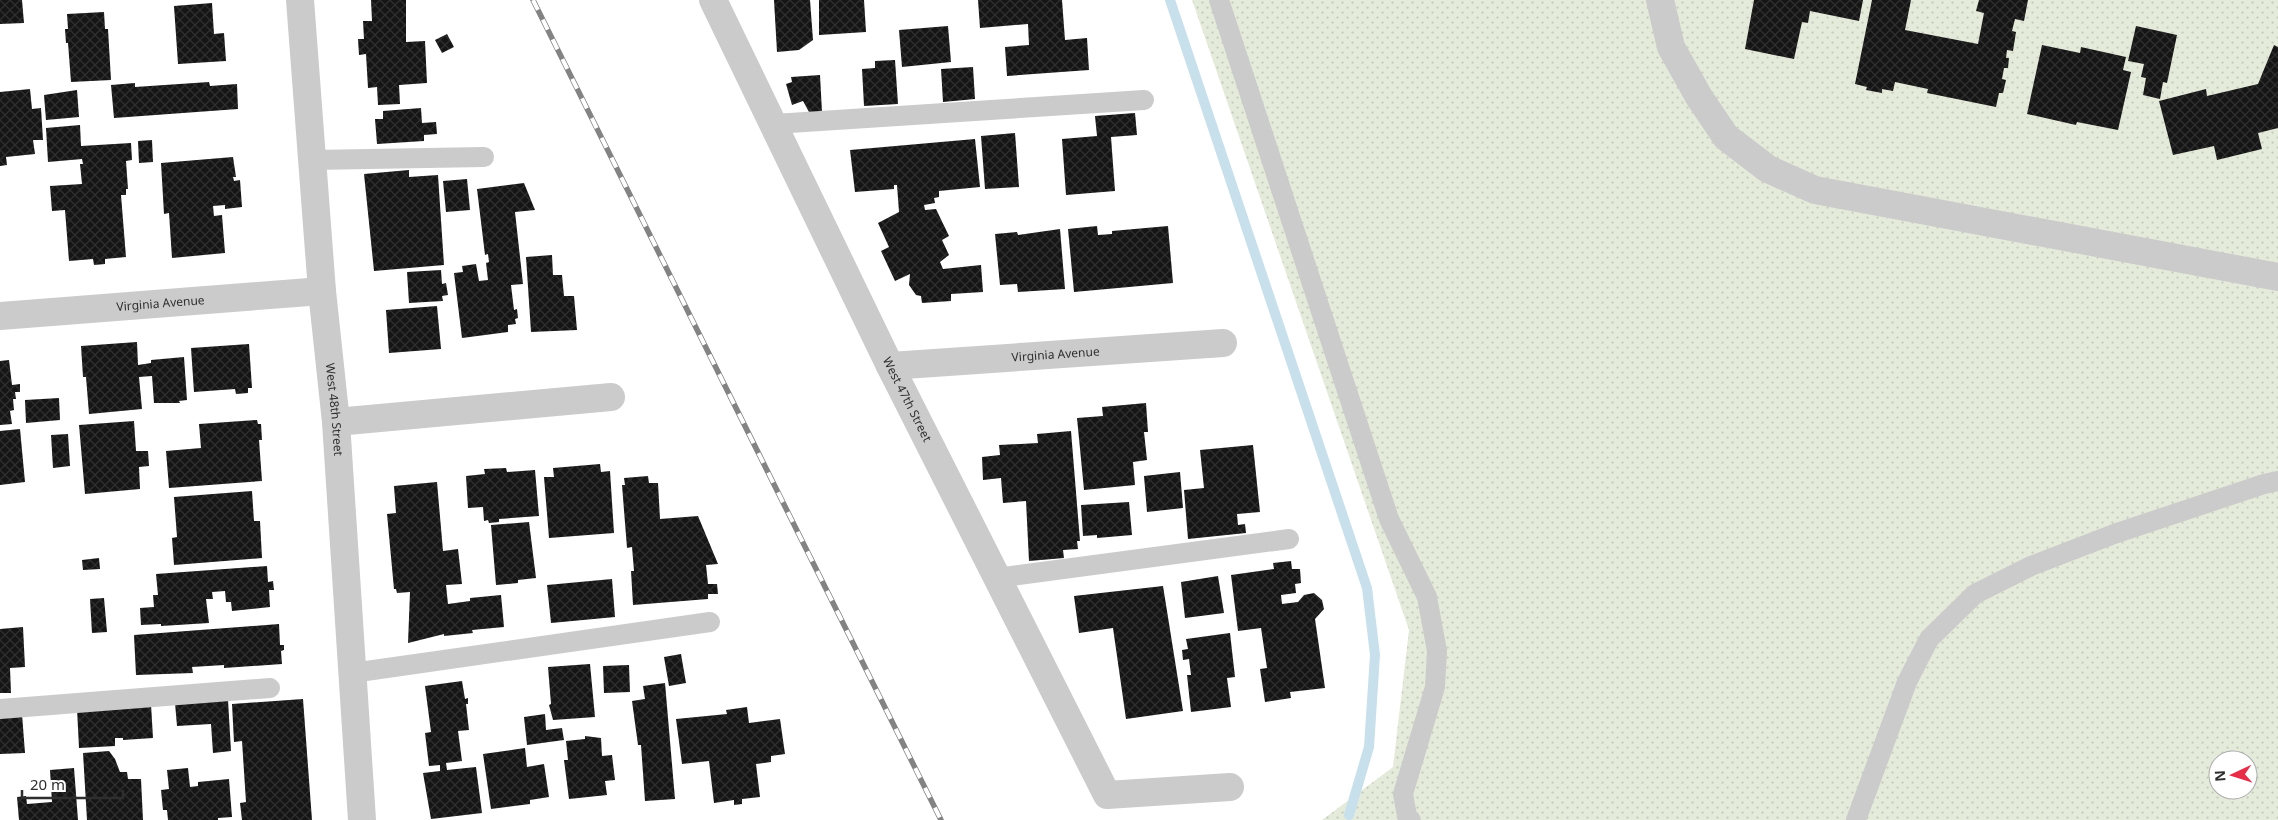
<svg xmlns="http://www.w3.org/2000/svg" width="2278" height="820" viewBox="0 0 2278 820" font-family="'Noto Sans',sans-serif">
<defs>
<pattern id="grass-dots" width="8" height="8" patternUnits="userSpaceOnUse" patternTransform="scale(1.25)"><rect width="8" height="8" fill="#e5ebdb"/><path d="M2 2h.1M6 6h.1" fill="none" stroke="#c5cabc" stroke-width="1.8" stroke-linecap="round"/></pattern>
<pattern id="building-cross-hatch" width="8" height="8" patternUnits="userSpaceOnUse" patternTransform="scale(1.25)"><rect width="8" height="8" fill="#151515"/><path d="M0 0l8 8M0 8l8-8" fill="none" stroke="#2f2f2f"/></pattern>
</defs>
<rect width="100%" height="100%" fill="#fff"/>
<path fill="url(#grass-dots)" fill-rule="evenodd" d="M1192 0H2278V820H1322L1393 767 1409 630ZM2218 760H2248V790H2218Z"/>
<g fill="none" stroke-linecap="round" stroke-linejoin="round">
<polyline stroke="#c7e0ec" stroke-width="10" points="1170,0 1367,588 1375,655 1369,747 1349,815"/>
</g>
<g fill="url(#building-cross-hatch)">
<polygon points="0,0 22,0 24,23 0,24"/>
<polygon points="371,0 406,0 406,42 425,41 427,83 399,85 400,104 378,105 377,87 368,88 366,54 359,55 358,39 364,39 363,21 372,21"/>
<polygon points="774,0 810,0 813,40 799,50 777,52"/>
<polygon points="819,0 864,0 866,32 819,35"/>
<polygon points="978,0 1062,0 1065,40 1087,38 1089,70 1007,76 1005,47 1029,45 1028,24 980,28"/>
<polygon points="1754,0 1863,0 1859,21 1810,11 1808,23 1802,22 1794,59 1745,49"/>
<polygon points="1872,0 1911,0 1905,30 1978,44 1984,13 1976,11 1979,0 2028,0 2024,21 2015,19 2012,31 2016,32 2013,51 2007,50 2006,58 2009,58 2008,68 2004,68 2002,79 2006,80 2003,93 1999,93 1996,107 1927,93 1928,89 1895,82 1893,91 1882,89 1882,93 1866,90 1867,87 1855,84"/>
<polygon points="212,3 214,34 224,33 226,61 178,64 174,6"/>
<polygon points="104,12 105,29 108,29 111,80 71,82 68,43 66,43 65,29 68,29 67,14"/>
<polygon points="948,26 951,62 902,67 899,30"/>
<polygon points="2136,26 2177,35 2167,83 2163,82 2160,99 2143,95 2146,78 2141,77 2144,64 2128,61"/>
<polygon points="447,34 454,47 442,53 435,40"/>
<polygon points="2042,45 2080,53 2081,47 2126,57 2123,70 2131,72 2118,130 2077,122 2076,125 2027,114"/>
<polygon points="2274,45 2278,47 2278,128 2258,133 2262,149 2217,160 2214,146 2173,155 2159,101 2206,89 2207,96 2258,84"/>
<polygon points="895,60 898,104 864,106 862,69 875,68 875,61"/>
<polygon points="973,67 975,99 943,102 941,69"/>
<polygon points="820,75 822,112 809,112 803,101 792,105 786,84 792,82 791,77"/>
<polygon points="209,82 210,86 237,84 238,109 114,118 111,85 135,83 135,87"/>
<polygon points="30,89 32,109 41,108 43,140 33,140 35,154 6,157 7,165 0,166 0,92"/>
<polygon points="77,90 79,117 46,120 44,95"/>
<polygon points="421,108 422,123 436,122 437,134 424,135 424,141 377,144 375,119 383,119 383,111"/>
<polygon points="1135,113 1137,135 1111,137 1115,191 1066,195 1062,139 1097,136 1095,116"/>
<polygon points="80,125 81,146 131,143 132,160 126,161 128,189 126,189 126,195 121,195 126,257 105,259 105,264 94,265 93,259 69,261 65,210 52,211 50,186 82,184 80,164 83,164 82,159 48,162 46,128"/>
<polygon points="1015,133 1019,187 985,189 981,136"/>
<polygon points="975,139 980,187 939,191 939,197 934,198 935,203 924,205 925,210 936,209 949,236 942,240 949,255 940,262 943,269 981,265 983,292 951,294 951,301 922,303 921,296 916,295 909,285 910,274 895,281 881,251 889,247 878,223 899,212 897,185 894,185 894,189 855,192 850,150"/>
<polygon points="152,140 153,162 139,163 138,141"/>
<polygon points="233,157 236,177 233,177 234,181 240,180 242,207 225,209 225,205 213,206 214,216 222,215 225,253 172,258 169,213 164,214 161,163"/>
<polygon points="409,170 409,177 438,175 444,265 374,271 364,174"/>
<polygon points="467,179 470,210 446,212 443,181"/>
<polygon points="524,183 535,210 515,212 523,284 511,285 514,310 517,309 518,318 515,319 516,324 508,325 508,332 462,338 454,273 463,272 462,266 476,264 479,281 488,280 486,263 489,262 488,254 485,255 477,189"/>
<polygon points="1097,226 1098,235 1112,234 1112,231 1168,226 1173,283 1074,292 1068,229"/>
<polygon points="1060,229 1065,289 1018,292 1017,284 1000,285 995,234 1017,232 1018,235"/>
<polygon points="552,255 553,275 562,275 564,296 574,296 577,330 531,332 526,257"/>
<polygon points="441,270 442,284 446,283 448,295 442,296 443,301 409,303 407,272"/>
<polygon points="437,306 441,349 389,353 386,310"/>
<polygon points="137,342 138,365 151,363 151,360 184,357 187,400 179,401 180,403 154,403 152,376 139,377 142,409 89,414 86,377 83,377 81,346"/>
<polygon points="249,344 252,388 248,388 248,393 236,394 235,389 194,392 191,348"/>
<polygon points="9,360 12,385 20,384 20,392 15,392 16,399 13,399 14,410 10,411 12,424 0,425 0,361"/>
<polygon points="59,398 60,420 26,423 25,400"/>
<polygon points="1146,403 1148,432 1144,432 1147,460 1133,462 1135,485 1084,490 1077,418 1103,416 1102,407"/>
<polygon points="257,420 258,424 261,424 262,440 259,440 262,481 169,488 166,451 201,448 199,424"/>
<polygon points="134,421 136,451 148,451 149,466 139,467 140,489 85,494 79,425"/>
<polygon points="20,429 25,482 0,485 0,431"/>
<polygon points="1071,431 1080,541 1077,541 1078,549 1063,550 1064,558 1029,561 1026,501 1003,503 1001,478 983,480 982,457 1000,455 999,445 1038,443 1037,434"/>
<polygon points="68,434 70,466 53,468 51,435"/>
<polygon points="1253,445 1260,512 1237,514 1238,525 1245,524 1246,533 1188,539 1184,490 1204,488 1200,450"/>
<polygon points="600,464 601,472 610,471 614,533 549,538 544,477 554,477 553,468"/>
<polygon points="506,468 507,472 535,470 539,516 499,519 499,522 489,523 488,520 484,521 483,507 468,508 466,476 485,474 484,469"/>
<polygon points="1180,472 1183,508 1147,512 1144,476"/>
<polygon points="648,476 649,483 658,483 660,519 698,516 718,564 706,565 708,584 717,584 718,594 708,594 708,599 633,605 631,571 634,571 632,547 627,548 622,485 625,485 624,478"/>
<polygon points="437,482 443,551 458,549 462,584 446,585 448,604 470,601 470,598 501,595 504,627 472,630 473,633 444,636 444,634 408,643 410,592 397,593 396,589 394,589 387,514 396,513 394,486"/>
<polygon points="252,491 254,521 260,521 262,558 174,565 172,538 177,537 174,497"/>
<polygon points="1129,502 1132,535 1097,538 1097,535 1083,536 1081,505"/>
<polygon points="529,522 536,578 518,580 518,583 496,585 491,525"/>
<polygon points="99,558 100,569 83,570 82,560"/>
<polygon points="1291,561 1292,569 1300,569 1301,583 1295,584 1296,593 1281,595 1282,604 1298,602 1304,595 1314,593 1322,600 1324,609 1315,619 1325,688 1290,692 1291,698 1265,702 1260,669 1267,668 1261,628 1238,631 1231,575 1274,569 1273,563"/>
<polygon points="267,566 268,582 273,581 274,590 269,590 270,607 232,611 231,602 226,602 225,591 212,592 213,599 206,599 209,623 161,626 161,624 141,625 140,608 154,607 153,595 158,595 156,574"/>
<polygon points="1218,576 1224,613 1185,618 1181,582"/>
<polygon points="612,579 615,617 551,623 547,585"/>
<polygon points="1163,586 1183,711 1126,719 1113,628 1079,633 1074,596"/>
<polygon points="104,598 107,632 92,633 90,599"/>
<polygon points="279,624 280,645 284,645 284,650 281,651 282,664 224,668 224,665 192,667 193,673 136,675 134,635"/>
<polygon points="23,627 25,667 10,668 11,693 0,693 0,629"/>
<polygon points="1230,633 1235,677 1227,678 1231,707 1191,712 1187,675 1191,675 1189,659 1183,660 1182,650 1188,649 1186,639"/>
<polygon points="681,654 686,683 669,686 664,657"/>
<polygon points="590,664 595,717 553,720 549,705 551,704 548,667"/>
<polygon points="629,665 630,692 604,693 603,666"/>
<polygon points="462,681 465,699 468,698 468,704 466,704 469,730 458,731 462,761 446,763 447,770 476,767 482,813 431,819 423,773 440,771 440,765 429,766 425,733 431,732 425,686"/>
<polygon points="665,683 675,799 645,801 641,745 638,745 632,701 645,699 643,686"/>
<polygon points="303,699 312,820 242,820 240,803 246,802 242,741 234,742 232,704"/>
<polygon points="228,700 231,751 213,753 211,724 177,726 175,703"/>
<polygon points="151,704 153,738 123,740 123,738 115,738 115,746 79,748 77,709"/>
<polygon points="747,707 749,723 780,719 785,754 771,756 771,762 756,764 760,797 742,799 742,804 734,805 734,800 714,803 709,761 682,764 676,719 727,714 726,710"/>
<polygon points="22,714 25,753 0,754 0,716"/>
<polygon points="545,714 546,730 562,728 564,740 527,745 524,717"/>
<polygon points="585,736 601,738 602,756 612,755 615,780 605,781 607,795 569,799 564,760 568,760 566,741 585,739"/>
<polygon points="525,748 527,767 544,764 549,797 530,800 530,804 491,809 483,754"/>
<polygon points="109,751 115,759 120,772 127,772 128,779 141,779 143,820 87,820 83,753"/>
<polygon points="74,768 78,820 19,820 17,797 26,796 27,804 52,802 50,770"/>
<polygon points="188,768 190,787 198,786 198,782 229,779 232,817 218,818 218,820 168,820 167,810 163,810 161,790 169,789 167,770"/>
</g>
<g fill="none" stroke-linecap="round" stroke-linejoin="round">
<g stroke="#cbcbcb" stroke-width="20">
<polyline points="1219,0 1389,519 1427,597 1437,651 1435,687 1403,794 1407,816 1411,820"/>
<polyline points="774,124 1144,100"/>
<polyline points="312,160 484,157"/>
<polyline points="997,578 1289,539"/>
<polyline points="352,673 710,622"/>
<polyline points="0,709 270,688"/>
<polyline points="1856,820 1907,682 1929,639 1975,594 2031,566 2114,534 2264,484 2278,481"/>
</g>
<g stroke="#cbcbcb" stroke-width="28">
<path id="s1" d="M300 0 322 291 336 422 362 820"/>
<path id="s2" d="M713 0 890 366 1107 795 1230 787"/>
<polyline points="1660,0 1671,47 1699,97 1726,137 1768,169 1815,190 2278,277"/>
<path id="s3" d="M0 316 322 291"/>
<path id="s4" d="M890 366 1223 343"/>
<polyline points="336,422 611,397"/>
</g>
<g stroke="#838383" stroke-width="5.5">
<polyline id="rail" points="533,0 941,820"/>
</g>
<use href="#rail" stroke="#fff" stroke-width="4" stroke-dasharray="11" stroke-linecap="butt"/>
</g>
<g text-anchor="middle" stroke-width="5" stroke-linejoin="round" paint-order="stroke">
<g font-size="12" fill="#2e2e2e" stroke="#fff">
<text dy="4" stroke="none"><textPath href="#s3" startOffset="161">Virginia Avenue</textPath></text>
<text dy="4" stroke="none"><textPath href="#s4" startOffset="166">Virginia Avenue</textPath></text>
<text dy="4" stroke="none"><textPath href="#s2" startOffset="444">West 47th Street</textPath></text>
<text dy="4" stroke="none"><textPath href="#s1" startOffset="411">West 48th Street</textPath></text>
</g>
</g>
<g transform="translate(2233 775) rotate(266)"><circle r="24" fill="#ffffff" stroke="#ababab"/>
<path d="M0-4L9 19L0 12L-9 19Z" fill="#e72e49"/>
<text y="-8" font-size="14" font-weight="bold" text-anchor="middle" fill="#2e2e2e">N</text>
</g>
<path d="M22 790v8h101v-8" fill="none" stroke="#2e2e2e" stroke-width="2.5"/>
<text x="30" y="790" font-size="15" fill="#2e2e2e" stroke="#ffffff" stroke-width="4" paint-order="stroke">20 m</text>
</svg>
